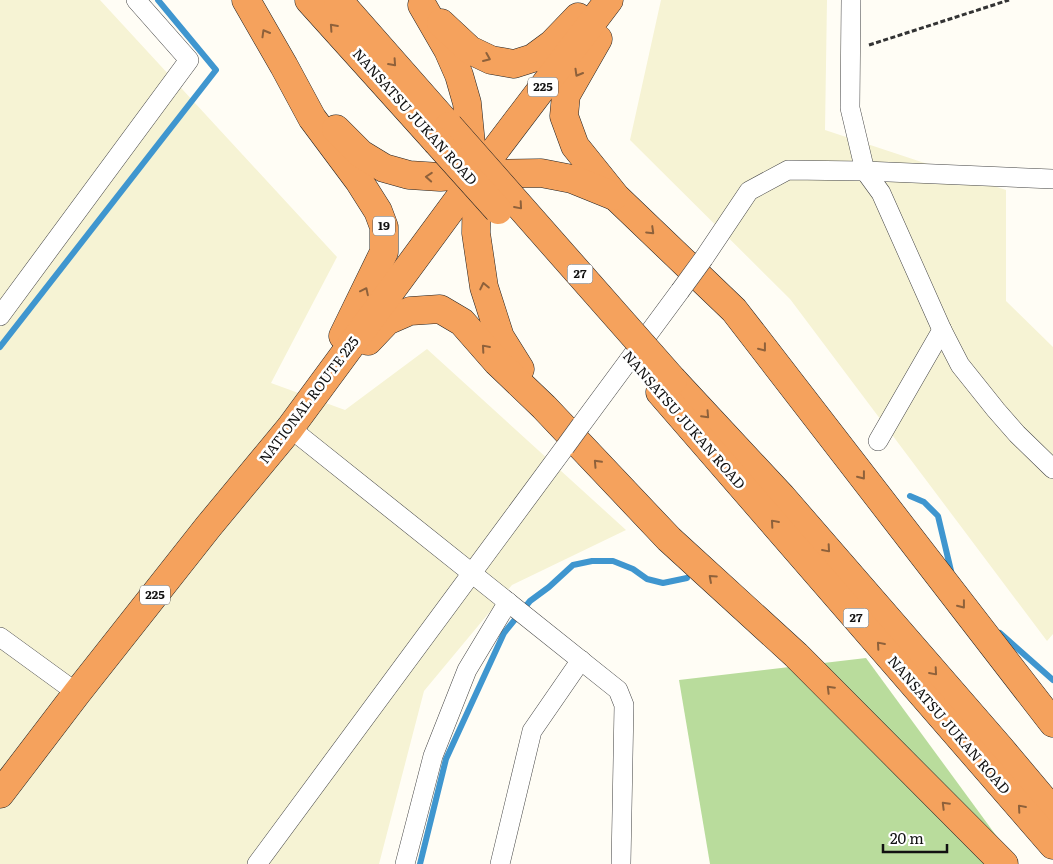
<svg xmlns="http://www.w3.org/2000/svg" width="1053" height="864" viewBox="0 0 1053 864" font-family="Literata,serif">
<rect width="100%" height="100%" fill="#fffdf5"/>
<g fill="#f6f3d4">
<polygon points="0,0 100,0 337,257 271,383 345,410 427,349 626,530 512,585 424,691 379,864 0,864"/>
<polygon points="661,0 827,0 825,130 1006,190 1006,301 1053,347 1053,634 1047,641 790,299 630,140"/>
</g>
<polygon fill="#b9dc9c" points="866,658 1017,864 710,864 679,680"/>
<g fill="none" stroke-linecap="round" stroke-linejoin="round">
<g stroke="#3f96cf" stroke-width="6">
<polyline points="0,347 216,70 158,0"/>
<polyline points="910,496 924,502 938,516 952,575"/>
<polyline points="1000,633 1053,680"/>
<polyline points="420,864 446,759 504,633 530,601 549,587 573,565 592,561 613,561 633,569 647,579 663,583 687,578"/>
</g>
<g stroke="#444" stroke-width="20">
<g id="street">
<polyline points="851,0 850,108 865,171 881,193 942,330 960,365 996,410 1017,434 1053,469"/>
<polyline points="704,258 749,191 788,170 865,171 1053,179"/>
<polyline points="0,316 189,60 136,0"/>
<polyline points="581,425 680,291"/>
<polyline points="290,428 618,690 624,705 621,864"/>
<polyline points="878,441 942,330"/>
<polyline points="0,637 77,693"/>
<polyline points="257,864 565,447"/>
<polyline points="405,864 433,756 467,670 508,602"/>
<polyline points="500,864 532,731 581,660"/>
</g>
</g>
<g stroke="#222" stroke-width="29">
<g id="highway">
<polyline points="246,0 284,66 312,118 359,181 378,211 384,227 384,252 343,336"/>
<polyline points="309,0 436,141"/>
<polyline points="338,0 449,126"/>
<polyline points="422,5 448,50 459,75 467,103 471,144 477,174 476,233 484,287 500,337 520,369"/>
<polyline points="441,23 470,50 491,60 514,64 533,58 552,44 578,17"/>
<polyline points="598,39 566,95 564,116 575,146 616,197 734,310 1053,723"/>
<polyline points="336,129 361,154 384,168 409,175 440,177 477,174 541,173 572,179 614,196"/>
<polyline points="368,341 387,321 410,311 440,309 462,322 497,362 544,407 669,539 796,655 1004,864"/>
<polyline points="673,380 782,497 1000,748 1053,811"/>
<polyline points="660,392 1053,845"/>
<polyline points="0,794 77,693 208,527 290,428 477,174 609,0"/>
</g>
</g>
<polyline stroke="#333" stroke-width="3" stroke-dasharray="5 2.5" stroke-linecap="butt" points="869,45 1009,0"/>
<use href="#street" stroke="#fff" stroke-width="19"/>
<use href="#highway" stroke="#f5a25d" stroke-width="28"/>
<g stroke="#444" stroke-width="20" stroke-linecap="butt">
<g id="street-bridge">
<polyline points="680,291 704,258"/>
<polyline points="565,447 581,425"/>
</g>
</g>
<g stroke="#222" stroke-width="29" stroke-linecap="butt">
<g id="highway-bridge">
<polyline points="449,126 673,380"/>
<polyline points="436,141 498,210"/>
</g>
</g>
<use href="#street-bridge" stroke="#fff" stroke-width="19"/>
<use href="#highway-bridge" stroke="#f5a25d" stroke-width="28"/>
</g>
<defs><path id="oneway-chevron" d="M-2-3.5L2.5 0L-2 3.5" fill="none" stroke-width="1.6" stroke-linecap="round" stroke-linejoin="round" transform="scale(1.25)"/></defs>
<g stroke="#8e613b">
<use href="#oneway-chevron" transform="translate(333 27) rotate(-132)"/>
<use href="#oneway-chevron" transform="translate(265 33) rotate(-120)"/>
<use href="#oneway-chevron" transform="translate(487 58) rotate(23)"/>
<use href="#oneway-chevron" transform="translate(393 63) rotate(48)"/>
<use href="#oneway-chevron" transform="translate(578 73) rotate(120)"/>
<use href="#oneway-chevron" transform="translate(429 177) rotate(-176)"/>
<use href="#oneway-chevron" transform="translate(519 206) rotate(49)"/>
<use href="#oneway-chevron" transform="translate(651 231) rotate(44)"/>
<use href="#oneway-chevron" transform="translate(484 286) rotate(-102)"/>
<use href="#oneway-chevron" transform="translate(365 291) rotate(-64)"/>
<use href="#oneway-chevron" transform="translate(485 348) rotate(-131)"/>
<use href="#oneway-chevron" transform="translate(763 348) rotate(52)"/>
<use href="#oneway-chevron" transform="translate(706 415) rotate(47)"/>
<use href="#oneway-chevron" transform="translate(597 463) rotate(-133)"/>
<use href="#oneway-chevron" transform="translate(862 476) rotate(52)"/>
<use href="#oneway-chevron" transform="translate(774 523) rotate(-131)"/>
<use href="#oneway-chevron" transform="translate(827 549) rotate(49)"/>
<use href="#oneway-chevron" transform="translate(712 578) rotate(-138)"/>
<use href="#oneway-chevron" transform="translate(962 605) rotate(52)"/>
<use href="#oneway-chevron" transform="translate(880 645) rotate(-131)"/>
<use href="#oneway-chevron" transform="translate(934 672) rotate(49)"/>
<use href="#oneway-chevron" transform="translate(830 689) rotate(-135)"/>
<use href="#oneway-chevron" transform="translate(945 805) rotate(-135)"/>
<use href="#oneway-chevron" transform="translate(1021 808) rotate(-131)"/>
</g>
<g text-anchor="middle" stroke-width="5" stroke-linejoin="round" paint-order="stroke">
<g fill="#fff" stroke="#585858" stroke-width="1">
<rect x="528" y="77.5" width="30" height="19" rx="4"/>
<rect x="373" y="216.5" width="22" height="19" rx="4"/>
<rect x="567.5" y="264.5" width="25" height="19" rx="4"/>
<rect x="140" y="585.5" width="30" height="19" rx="4"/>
<rect x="843.5" y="608.5" width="25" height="19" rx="4"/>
</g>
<g font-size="12" font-weight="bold" fill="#111">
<text x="543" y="91">225</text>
<text x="384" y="230">19</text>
<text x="580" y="278">27</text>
<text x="155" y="599">225</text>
<text x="856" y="622">27</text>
</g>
<g font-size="14" fill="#111" stroke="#fff">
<text transform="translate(415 117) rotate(48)" y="5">NANSATSU JUKAN ROAD</text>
<text transform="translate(309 400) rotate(-53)" y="5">NATIONAL ROUTE 225</text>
<text transform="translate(684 420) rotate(49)" y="5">NANSATSU JUKAN ROAD</text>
<text transform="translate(949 725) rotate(49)" y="5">NANSATSU JUKAN ROAD</text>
</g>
</g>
<path d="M883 844v8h64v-8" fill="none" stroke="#111111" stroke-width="2.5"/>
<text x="890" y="844" font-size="15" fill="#111111" stroke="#ffffff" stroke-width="4" paint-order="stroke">20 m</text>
</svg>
